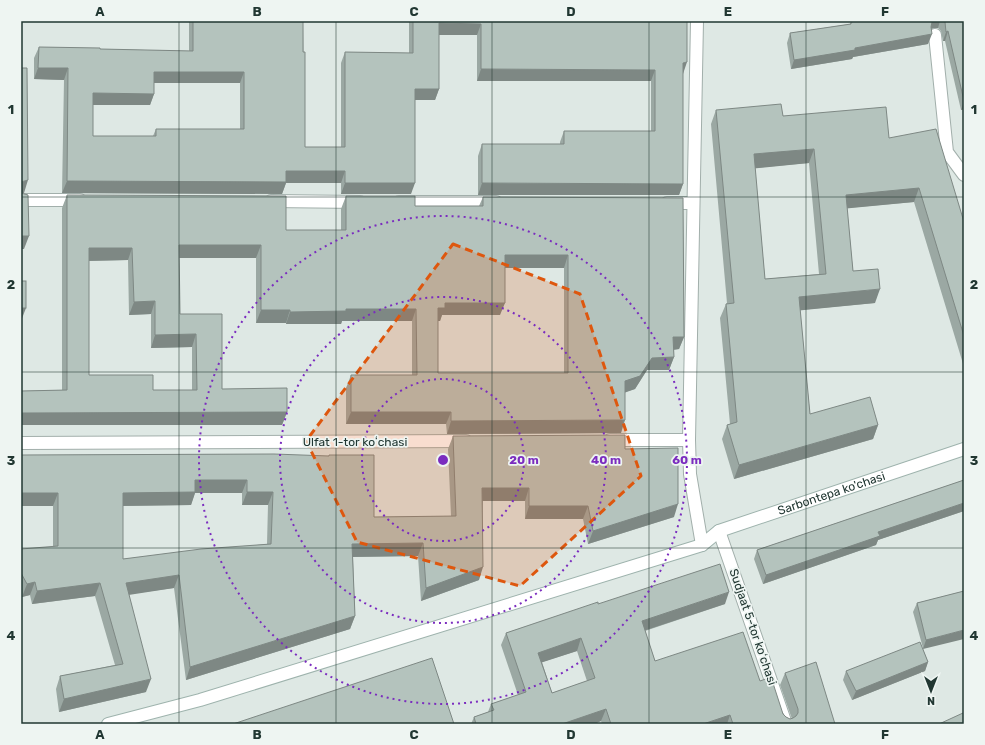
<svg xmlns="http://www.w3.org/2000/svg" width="985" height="745" viewBox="0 0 985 745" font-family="Rubik,sans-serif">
<rect width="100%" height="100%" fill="#dee8e4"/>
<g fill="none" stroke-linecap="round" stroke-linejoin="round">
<g stroke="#a2afab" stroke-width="14">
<g id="lane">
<polyline points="21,200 80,200"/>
<polyline points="271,201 360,202"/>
<polyline points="399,202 496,202"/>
<polyline points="667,203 693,203"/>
</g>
</g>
<g stroke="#a2afab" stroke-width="14">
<g id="street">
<polyline points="697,21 689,440 690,474 702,545"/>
<polyline points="935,35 947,152 964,175"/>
<polyline points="610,440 689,440"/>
<polyline points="21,443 466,441"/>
<polyline points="719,531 786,724"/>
</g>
</g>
<g stroke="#9eb3ad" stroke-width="14">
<g id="secondary">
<path id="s1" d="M108 724 200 700 702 545 719 531 964 449"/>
</g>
</g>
<use href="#lane" stroke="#fff" stroke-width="12"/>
<use href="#street" stroke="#fff" stroke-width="12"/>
<use href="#secondary" stroke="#fff" stroke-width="12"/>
</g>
<g fill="#9ba8a3" fill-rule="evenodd">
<path d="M189 21H303L305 147H341V63L345 52 409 53V21H687L683 74V184L679 195H478V156L482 144H560V142L564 131H651V81H477V35H439V89L435 100H415L411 194H341V183H286L282 194 62 193 64 80 34 79V58L39 47 100 49 189 51ZM154 83H240V129H156L153 136H93V105H150L154 94Z"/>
<polygon points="856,21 964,21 964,109 961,110 945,41 943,41 941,31 938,28 934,28 931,29 928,44 853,57 852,59 791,69 787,43 790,33 850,24 851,22"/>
<path d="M716 110 783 116 889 138 964 222V367L914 202 847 208 853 271 875 303 800 310 810 414 878 425 873 439 734 479 722 439 727 425 730 424 720 318 726 304 727 303 711 124ZM809 163 819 274 765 279 755 168Z"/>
<path d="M67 195 286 230H341V209L346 196 415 206H479L483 197 683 198 684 337 679 349 674 350V357L669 370H647L635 389 625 392 621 433 447 434 446 424H346V388L351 375H412V321H342L341 324H286V323H256V258H179L180 314H222V389L287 412 282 425H21V391L62 390V208ZM128 260 129 315 151 314V348L192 347V390H153L89 375V261ZM505 268H564V373H438V321H440L442 315H500Z"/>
<path d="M453 436 625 449 674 517 588 544 583 519H525V501H483L479 580 421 601 418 556 353 557 355 616 350 629 186 680 174 588 129 594 146 692 59 712 56 689 60 676 115 665 95 596 32 604 30 595 22 597 21 594V549L53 547V506H21V455L274 454 374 517 451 516 448 449ZM195 493H242V505H268L267 544 123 559V506L191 505Z"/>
<polygon points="964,480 964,511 878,540 876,545 763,584 754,559 757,550"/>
<polygon points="964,591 923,649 928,662 925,671 852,700 843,680 846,671 923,648 913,612 917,603"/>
<path d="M598 604H725L645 631 655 661 760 681 786 717 790 719H792L780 685 785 673 835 724H602L601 721 594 724H471L474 717 488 712 491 704 518 695 501 645 506 633ZM577 651 587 681 552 693 542 662Z"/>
</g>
<g fill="#7e8884">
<polygon points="933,21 940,21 938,28 934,28 930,29 932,22"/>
<polygon points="439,23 481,24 477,35 435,35"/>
<polygon points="948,31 945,41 943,41 946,32"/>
<polygon points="932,34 928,44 853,57 852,59 791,69 794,60 855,48"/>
<polygon points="687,62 683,74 679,74 683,63"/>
<polygon points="38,68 68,68 64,80 34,79"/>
<polygon points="481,69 655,70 651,81 477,81"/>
<polygon points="154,72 244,72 240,83 150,83"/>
<polygon points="415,89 439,89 435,100 411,100"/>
<polygon points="93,93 154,94 150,105 89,105"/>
<polygon points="964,101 964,109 961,110"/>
<polygon points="814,149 809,163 749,169 754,154"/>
<polygon points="286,171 345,171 341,183 286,183 282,194 62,193 67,181"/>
<polygon points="28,180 24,193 21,193 21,182"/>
<polygon points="345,183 415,183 411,194 341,194"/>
<polygon points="482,183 683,184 679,195 478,195"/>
<polygon points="919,188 914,202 841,209 846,195"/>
<polygon points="21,236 29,236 24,249 21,249"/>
<polygon points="179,245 261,245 256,258 175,258"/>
<polygon points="89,248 132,248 128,260 84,261"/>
<polygon points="505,255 568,255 564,268 500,268"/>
<polygon points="880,289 875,303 794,311 799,297"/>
<polygon points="155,301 151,314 129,315 134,302"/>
<polygon points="445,303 505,303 500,315 442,315 440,321 433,321 438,308"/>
<polygon points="21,308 26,308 21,321"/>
<polygon points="346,309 416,309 412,321 342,321 341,324 286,324 290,312"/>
<polygon points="261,310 290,310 286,323 256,323"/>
<polygon points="196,334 192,347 151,348 155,335"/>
<polygon points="673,337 684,337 679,349 669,350"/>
<polygon points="674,357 669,370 647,370 635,389 621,394 625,381 652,358"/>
<polygon points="287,412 282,425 21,425 21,413"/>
<polygon points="351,412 451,412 446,424 346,424"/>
<polygon points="625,420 621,433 447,434 451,421"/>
<polygon points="878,425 873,439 734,479 739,465"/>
<polygon points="195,480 247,480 242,493 195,493 191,505 118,506 123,493"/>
<polygon points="482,488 529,488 525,501 478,501"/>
<polygon points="247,492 273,492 268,505 242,505"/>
<polygon points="21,493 58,493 53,506 21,506"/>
<polygon points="964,503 964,511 878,540 876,545 763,584 766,575 878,532"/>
<polygon points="678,504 674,517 588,544 593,531"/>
<polygon points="529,506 588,506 583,519 525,519"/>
<polygon points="423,543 418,556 348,557 352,544"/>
<polygon points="483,567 479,580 421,601 426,588"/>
<polygon points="179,575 174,588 122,596 126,583"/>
<polygon points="35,582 30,595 22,597 27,584"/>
<polygon points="100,583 95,596 32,604 37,591"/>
<polygon points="729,592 725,604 637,633 642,621"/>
<polygon points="355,616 350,629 186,680 190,667"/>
<polygon points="964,630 964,639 923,649 926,640"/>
<polygon points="581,638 577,651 534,665 538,653"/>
<polygon points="928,662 925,671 852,700 856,691"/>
<polygon points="151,679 146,692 59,712 64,699"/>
<polygon points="606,709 601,721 594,724 562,724"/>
<polygon points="730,715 727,724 703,724"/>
</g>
<g fill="#b4c3bd" stroke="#7e8884" fill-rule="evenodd">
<path d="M193 21H303V52H305V147H345V52L413 53V21H687V62L683 63V184L482 183V144H564V131H655V70L481 69V24L439 23V89H415V183H345V171H286V182L67 181 68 68H38L39 47 100 48V49L193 51ZM154 72H244V129H156V136H93V93L154 94Z"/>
<polygon points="856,21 933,21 932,22 931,27 932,34 855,48 855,50 794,60 790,33 851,24 851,22"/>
<polygon points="944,21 964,21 964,101 948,31 946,32 945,22"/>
<polygon points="21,68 27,68 28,180 21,182"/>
<path d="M781 104 783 116 886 107 889 138 936 129 964 222V336L919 188 846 195 853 271 878 269 880 289 799 297 810 414 870 397 878 425 739 465 727 425 737 422 726 304 734 303 716 110ZM814 149 826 274 765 279 754 154Z"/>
<polygon points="21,193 28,195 29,236 21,236"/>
<path d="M67 195 286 196V230H346V196H415V206H483V197L683 198 684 337H673L674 357 652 358 640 376 625 381V420L451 421V412H351V375H417L416 309H346V311L290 312V310H261V245H179L180 314H222V389L287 388V412L21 413V391L67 390ZM89 248H132L134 302 155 301V335L196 334 197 390H153V375H89ZM505 255H568V373H438V308H445V303H505Z"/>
<rect x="21" y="281" width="5" height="27"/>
<path d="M625 435V449L678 448V504L593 531 588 506H529V488H482L483 567 426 588 423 543 352 544 355 616 190 667 179 575 126 583 151 679 64 699 60 676 123 664 100 583 37 591 35 582 27 584 21 573V549L58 546V493H21V455L274 454 329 456V455H374V517L456 516 453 436ZM195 480H247V492H273L271 544 201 549 123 559V493L195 492Z"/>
<polygon points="964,480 964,503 878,532 880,536 766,575 757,550"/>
<path d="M720 564 729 592 642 621 655 661 743 632 760 681 771 677 783 714 786 717 790 719 793 718 796 716 798 713V709L785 673 816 662 835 724H733L730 715 703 724H611L606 709 562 724H476L474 717 494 710 491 704 526 692 506 633 598 602V604ZM581 638 595 678 552 693 538 653Z"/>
<polygon points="964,591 964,630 926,640 917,603"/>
<polygon points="920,642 928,662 856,691 846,671"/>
<polygon points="432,658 454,724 233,724"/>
<polygon points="963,713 964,715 964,724 939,724"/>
</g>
<path fill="#de570e" fill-opacity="0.2" stroke="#de570e" stroke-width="3" stroke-dasharray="8 5" stroke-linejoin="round" d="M453 244 580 294 641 476 520 586 357 542 306 441Z"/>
<path fill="none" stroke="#213732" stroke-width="1" stroke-opacity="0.55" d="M179 21V724M336 21V724M492 21V724M649 21V724M806 21V724M21 197H964M21 372H964M21 548H964"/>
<g fill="none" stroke="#7b2cbf" stroke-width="2" stroke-dasharray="2 4">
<circle cx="443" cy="460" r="81"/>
<circle cx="443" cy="460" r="163"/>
<circle cx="443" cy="460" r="244"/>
</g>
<g text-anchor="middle" stroke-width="3.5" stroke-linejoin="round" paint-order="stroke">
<g font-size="12" fill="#213732" stroke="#eef5f2">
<text x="355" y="446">Ulfat 1-tor koʻchasi</text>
<text dy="4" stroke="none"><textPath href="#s1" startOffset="761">Sarbontepa ko'chasi</textPath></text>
<text transform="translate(753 627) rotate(71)" y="4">Sudjaat 5-tor koʻchasi</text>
</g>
</g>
<circle cx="443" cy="460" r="6" fill="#7b2cbf" stroke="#eef5f2" stroke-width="2"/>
<g font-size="12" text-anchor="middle" font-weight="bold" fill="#7b2cbf" stroke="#eef5f2" stroke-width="3.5" stroke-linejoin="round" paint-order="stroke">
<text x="524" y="464">20 m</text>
<text x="606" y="464">40 m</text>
<text x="687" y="464">60 m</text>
</g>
<rect width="985" height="745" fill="none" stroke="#eef5f2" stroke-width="44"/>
<g transform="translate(931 691) rotate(180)" stroke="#eef5f2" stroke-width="3" paint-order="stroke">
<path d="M0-3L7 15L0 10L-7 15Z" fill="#213732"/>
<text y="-6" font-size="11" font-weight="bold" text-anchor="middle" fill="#213732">N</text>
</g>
<rect x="22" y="22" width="941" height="701" fill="none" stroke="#213732" stroke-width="1.5"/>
<g font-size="13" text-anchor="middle" font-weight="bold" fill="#213732">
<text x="100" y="16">A</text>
<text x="257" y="16">B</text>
<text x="414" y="16">C</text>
<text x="571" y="16">D</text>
<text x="728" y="16">E</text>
<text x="885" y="16">F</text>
<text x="11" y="114">1</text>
<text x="974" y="114">1</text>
<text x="11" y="289">2</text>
<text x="974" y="289">2</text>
<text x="11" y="465">3</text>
<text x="974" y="465">3</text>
<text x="11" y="640">4</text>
<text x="974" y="640">4</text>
<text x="100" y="739">A</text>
<text x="257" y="739">B</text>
<text x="414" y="739">C</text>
<text x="571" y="739">D</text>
<text x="728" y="739">E</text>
<text x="885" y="739">F</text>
</g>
</svg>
